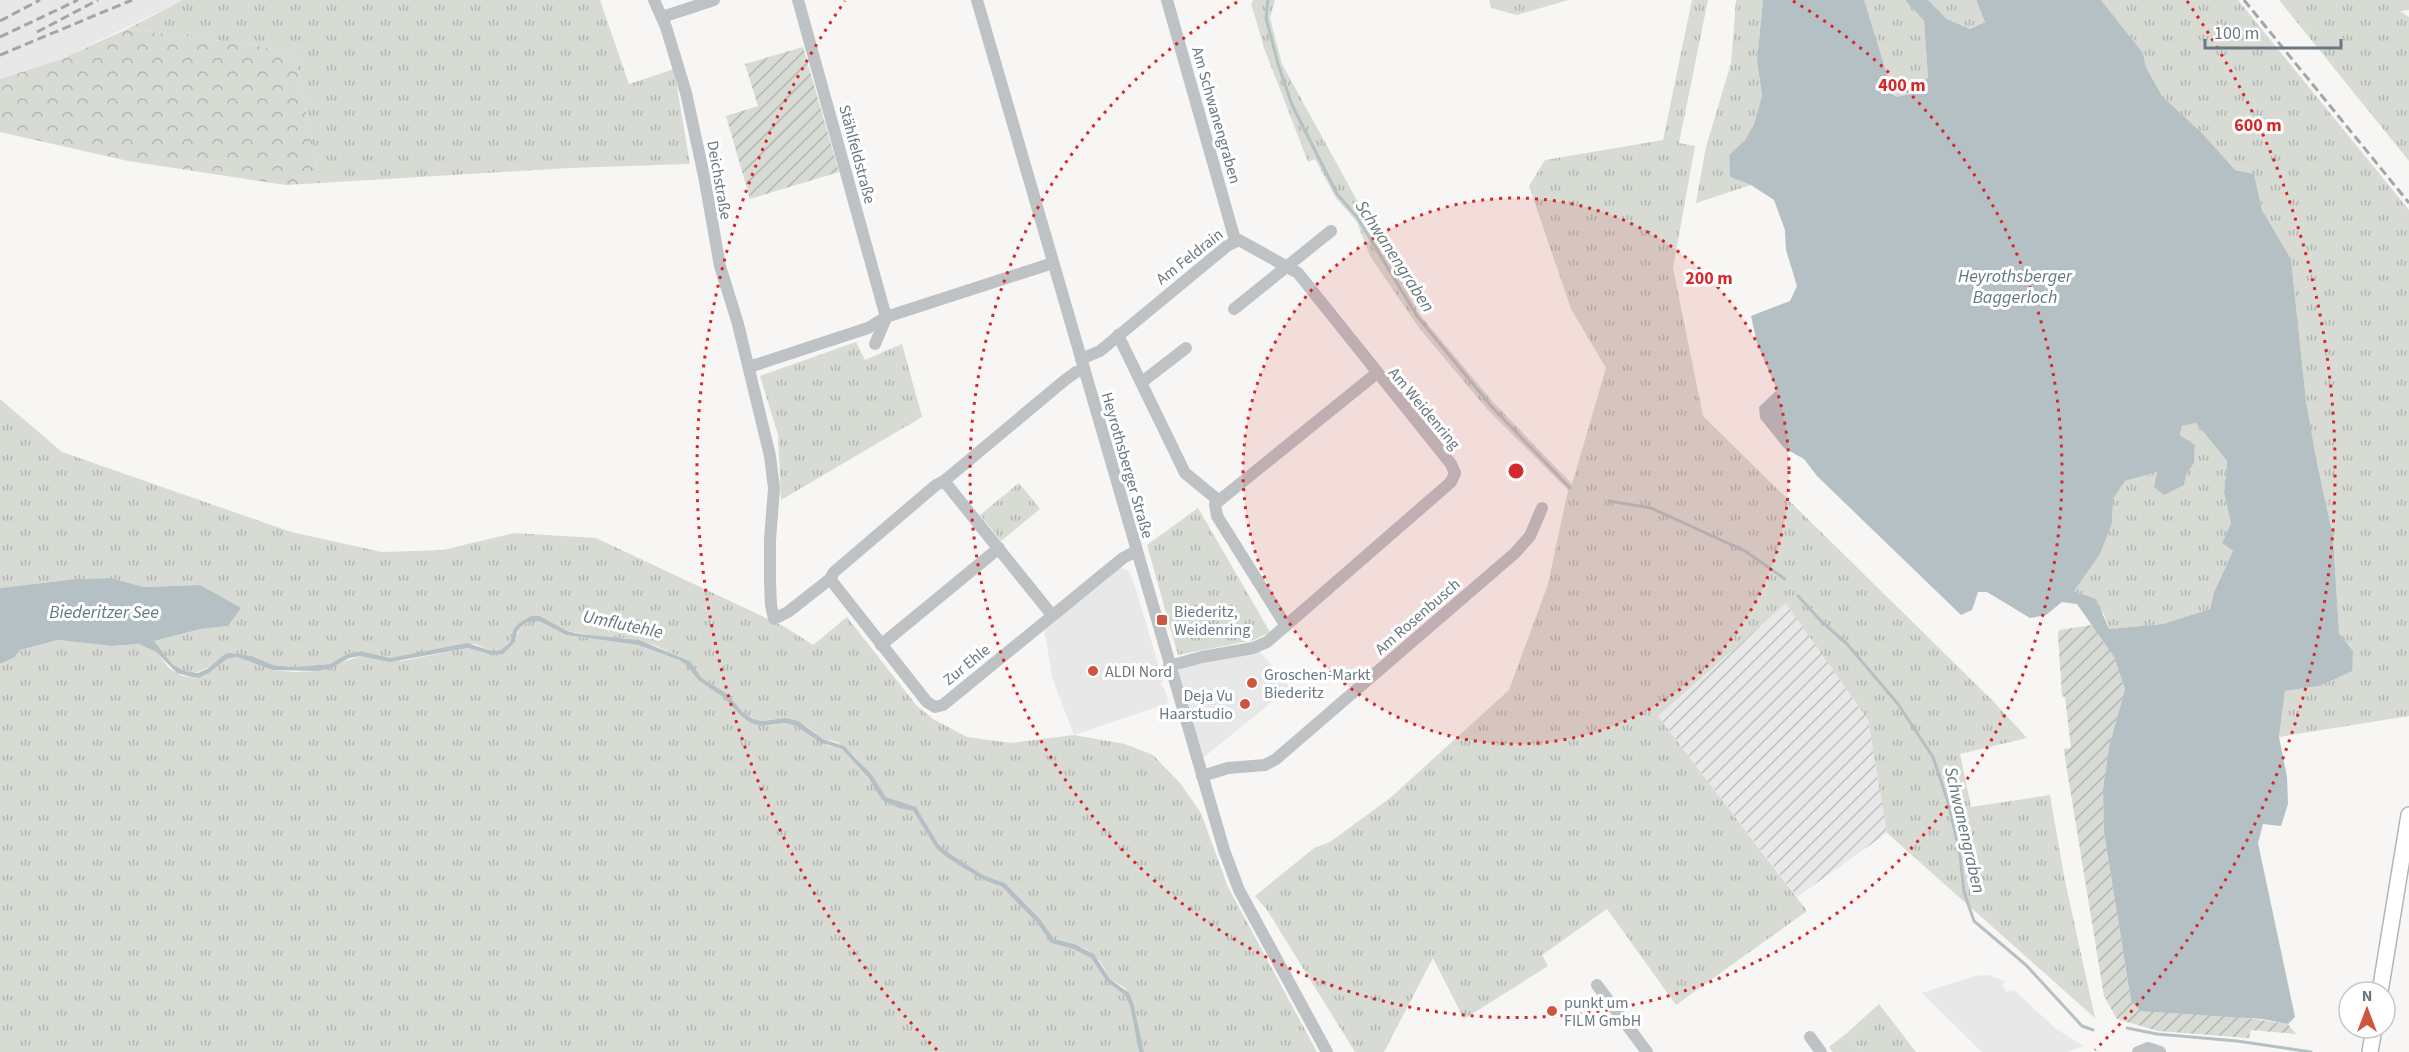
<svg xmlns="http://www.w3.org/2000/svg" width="2409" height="1052" viewBox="0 0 2409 1052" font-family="'Source Sans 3',sans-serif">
<defs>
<pattern id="industrial-furrows" width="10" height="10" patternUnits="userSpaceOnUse" patternTransform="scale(1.5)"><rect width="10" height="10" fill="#e7e8e7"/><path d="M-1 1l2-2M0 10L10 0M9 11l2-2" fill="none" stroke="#bfc1c1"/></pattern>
<pattern id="grass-tufts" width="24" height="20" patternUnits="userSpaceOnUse" patternTransform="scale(1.5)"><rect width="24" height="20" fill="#d7dbd4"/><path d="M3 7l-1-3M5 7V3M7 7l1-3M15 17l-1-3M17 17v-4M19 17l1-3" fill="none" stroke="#b2b6b1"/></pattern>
<pattern id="forest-crowns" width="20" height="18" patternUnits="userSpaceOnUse" patternTransform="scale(1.5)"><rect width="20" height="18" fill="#d7dbd4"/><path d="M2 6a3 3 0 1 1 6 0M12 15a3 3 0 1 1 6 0" fill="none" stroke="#b2b6b1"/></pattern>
<pattern id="garden-furrows" width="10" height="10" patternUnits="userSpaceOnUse" patternTransform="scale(1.5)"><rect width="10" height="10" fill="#d7dbd4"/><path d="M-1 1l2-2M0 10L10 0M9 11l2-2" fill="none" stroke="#b2b6b1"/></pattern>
</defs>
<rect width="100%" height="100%" fill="#f7f6f4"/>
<g fill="#e7e8e7">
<polygon points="0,0 183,0 59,60 0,79"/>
<polygon points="1120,568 1128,570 1134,583 1163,681 1160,682 1162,686 1164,688 1169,703 1074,735 1053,680 1044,629"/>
<polygon points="1260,651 1290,687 1203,758 1178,672 1183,667"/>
<polygon points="1988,975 2005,981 2002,986 2007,992 2014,990 2055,1028 2083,1046 2068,1052 1982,1052 1922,993 1975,976"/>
</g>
<polygon fill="url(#industrial-furrows)" points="1786,602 1868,720 1887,833 1797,897 1658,716"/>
<g fill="url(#grass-tufts)">
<polygon points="183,0 600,0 629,84 674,69 690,164 569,168 320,183 295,54 253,45 127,29"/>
<polygon points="1254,0 1275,0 1270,18 1282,64 1420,315 1494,403 1572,484 1606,368 1571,309 1529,186 1545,160 1663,140 1692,0 1708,0 1679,143 1695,146 1673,268 1703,416 1994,702 2027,738 1960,754 1971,807 2050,795 2064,876 2095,1018 1887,833 1868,720 1786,603 1658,716 1807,911 1676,1005 1607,909 1542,955 1548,966 1464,1019 1433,958 1384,1052 1355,1052 1267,910 1255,896 1314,848 1330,842 1390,798 1509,690 1548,584 1568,490 1487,409 1419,328 1370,256 1357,222 1336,198 1315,159 1308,162 1264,48 1251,3"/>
<polygon points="1489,0 1568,0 1517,15 1491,8"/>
<polygon points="1736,0 1763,0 1757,60 1762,96 1754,124 1745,140 1729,155 1730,177 1751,185 1696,203 1706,147 1731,63"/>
<polygon points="1864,0 1905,0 1924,21 1928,77 1915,93 1896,97 1884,87"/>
<polygon points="1928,0 1976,0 1985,22 1970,29 1947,19"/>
<polygon points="2101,0 2238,0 2409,210 2409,716 2279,737 2285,691 2320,686 2351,671 2353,651 2339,633 2333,536 2317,463 2306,401 2291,259 2262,210 2254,174 2235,170 2203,134 2162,96 2146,67 2143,53"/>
<polygon points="2279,0 2409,0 2409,10 2400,11 2409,17 2409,161"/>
<polygon points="856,342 865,360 902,344 922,417 781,500 778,435 760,376"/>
<path d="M0 399 62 452 291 532 382 552 443 550 514 533 596 538 785 627 813 645 847 617 916 705 933 719 967 737 1011 743 1074 735 1125 744 1153 755 1180 783 1201 813 1228 887 1317 1052H1144L1134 1005 1125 988 1110 979 1100 961 1086 949 1054 939 1041 920 1005 883 983 875 949 853 939 845 916 808 886 797 856 757 837 742 823 739 808 727 775 719 761 721 754 719 743 712 726 693 702 678 690 661 654 645 625 638H609L567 631 540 616H531L513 630 511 641 501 650 492 651 475 644 390 658 361 651 347 654 330 664 294 667 273 665 225 654C193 685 176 675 154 641L201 629 228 626 200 585 144 587 111 578 76 579 0 588Z"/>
<polygon points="2196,423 2227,461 2224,493 2231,523 2222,543 2233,551 2214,592 2210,609 2163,624 2109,629 2104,614 2074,591 2112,523 2113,499 2125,481 2157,472 2184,485 2186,475 2194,463 2195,445 2180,435 2182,426"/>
<polygon points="1019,483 1040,509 1001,541 980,515"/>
<polygon points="1198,508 1270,632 1254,640 1178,655 1147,545"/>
<path d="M532 621H539L566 635 638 645 679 660 686 665 699 681 723 697 740 715 768 726 785 723 796 726 828 746 842 749 890 804 913 811 936 848 946 857 981 879 1002 887 1037 923 1051 943 1073 949 1091 958 1107 982 1125 995 1130 1006 1139 1052H0V664L15 657 20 650 58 640 112 646 139 644 156 652 169 668 182 676 199 678 209 673 227 659 237 657 272 670 294 672 318 671 360 656 402 661 468 648 492 655 515 643C517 632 521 624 532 621Z"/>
<polygon points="1879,1004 1916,1052 1862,1052 1847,1033"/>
</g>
<polygon fill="url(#forest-crowns)" points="127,29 253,45 295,54 320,183 286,185 128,161 0,132 0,79 59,60"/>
<g fill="url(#garden-furrows)">
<polygon points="803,47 839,172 750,199 726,116 758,106 745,64"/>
<polygon points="2092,625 2114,657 2125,689 2109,747 2103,789 2104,832 2131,1001 2288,1024 2296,1034 2251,1030 2249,1038 2158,1031 2117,1019 2104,996 2066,764 2064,749 2071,748 2065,697 2062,696 2058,635 2059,630"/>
</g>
<polygon fill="#d7dbd4" points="1847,1033 1862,1052 1833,1052 1829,1047"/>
<g fill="#b5c0c4" fill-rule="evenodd">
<path d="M1763 0H1864L1888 78 1884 87 1896 97 1915 93 1928 77 1924 21 1905 0H1928L1947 19 1970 29 1985 22 1976 0H2101L2143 53 2146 67 2162 96 2203 134 2235 170 2254 174 2262 210 2291 259 2306 401 2317 463 2333 536 2339 633 2353 651 2352 671 2320 686 2285 691 2279 737 2287 777 2288 804 2281 826 2263 824 2258 843 2295 1017 2288 1024 2262 1019 2141 1011 2131 1001 2104 832 2103 789 2109 747 2125 689 2114 657 2077 604 2062 602 2046 615 2030 618 1987 592H1978L1972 610 1961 615 1817 476 1804 459 1784 448 1760 418 1759 407 1777 390 1757 343 1751 316 1790 301 1797 286 1786 250 1785 230 1774 200 1751 185 1730 177 1729 155 1745 140 1754 124 1762 96 1757 60ZM2196 423 2227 461 2224 493 2231 523 2222 543 2233 551 2214 592 2210 609 2163 624 2109 629 2096 599 2074 591 2100 554 2112 523 2113 499 2125 481 2157 472 2154 487 2164 495 2184 485 2186 475 2194 463 2195 445 2180 435 2182 426Z"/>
<polygon points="111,578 144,587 200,585 241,608 228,626 201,629 154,641 172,664 184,671 198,673 207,669 225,654 230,653 251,656 273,665 294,667 330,664 347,654 361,651 390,658 467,643 492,651 501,650 511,641 513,630 518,624 531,616 540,616 567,631 580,634 639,640 690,661 702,678 726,693 743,712 753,719 761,721 785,718 798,721 823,739 844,746 872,775 886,797 916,807 939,845 949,853 983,875 1005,883 1041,920 1054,939 1074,944 1094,954 1110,979 1129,993 1134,1005 1144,1052 1139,1052 1130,1006 1125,995 1107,982 1091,958 1073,949 1051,943 1037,923 1002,887 981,879 946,857 936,848 913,811 899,808 882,800 869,779 842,749 821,743 796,726 785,723 761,726 751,723 740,715 723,697 699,681 686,665 679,660 638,645 566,635 539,621 526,623 521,627 517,632 515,642 503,654 492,655 468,648 390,662 360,656 349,658 332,668 318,671 272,670 237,657 227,659 209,673 199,678 192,677 177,673 156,652 139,644 112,646 58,640 20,650 15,657 0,664 0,588 76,579"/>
</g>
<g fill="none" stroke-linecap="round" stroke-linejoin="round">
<g stroke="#b5c0c4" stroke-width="3">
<polyline points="1268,0 1266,18 1278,64 1292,105 1337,194 1357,217 1417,316 1491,406 1570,488"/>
<polyline points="1609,501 1651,508 1745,551 1785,579"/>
<polyline points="1798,596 1822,622 1847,644 1898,704 1933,757 1948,802 1960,855 1964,892 1974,921 2026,965 2082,1026 2093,1030"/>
<polyline points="2127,1028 2157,1034 2237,1041 2311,1052"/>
</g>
<g stroke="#b2b6b9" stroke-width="18">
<g id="major">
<polyline points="2380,992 2409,815"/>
<polyline points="2370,1052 2374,1028"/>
</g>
</g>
<g stroke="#bec2c5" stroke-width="12">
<polyline points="654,0 666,27 686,93 704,176 720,266 738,324 770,456 774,488 770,540 770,583 771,605 774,619 788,612 830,579 834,572 936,485 944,481 1065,380 1076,372 1084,370"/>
<polyline points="798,0 886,317"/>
<polyline points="977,0 1224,850 1239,890 1327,1052"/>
<polyline points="1167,0 1235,240"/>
<polyline points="662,17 714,0"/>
<polyline points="1234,309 1331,231"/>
<polyline points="1118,335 1185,473 1218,500"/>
<polyline points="875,344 886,318"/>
<polyline points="1081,359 1100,351 1227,246 1239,240 1298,273 1451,464 1455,473 1451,482 1267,642 1253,648 1202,657 1169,666"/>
<polyline points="749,367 868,328 886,317 1053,263"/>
<polyline points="1142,382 1186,348"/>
<polyline points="944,481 1052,615"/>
<polyline points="830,579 927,702 935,707 943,705 1123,558 1136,551"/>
<polyline points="1286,626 1217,516 1215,504 1377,373"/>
<polyline points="881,645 999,548"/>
<polyline points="1202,776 1228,768 1265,765 1276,759 1515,553 1530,536 1542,508"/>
<polyline points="1597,985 1647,1052"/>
<polyline points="1810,1037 1821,1052"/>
<polyline points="2138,1052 2148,1048 2160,1052"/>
</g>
<use href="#major" stroke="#fff" stroke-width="15"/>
<g stroke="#a0a6ab" stroke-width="3" stroke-dasharray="9 4.5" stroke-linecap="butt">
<polyline points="2244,0 2409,203"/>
<polyline points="0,21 40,0"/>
<polyline points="37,32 98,0"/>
<polyline points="0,37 78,0"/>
<polyline points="0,55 132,0"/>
</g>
</g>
<circle cx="1516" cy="471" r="273" fill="#d62828" fill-opacity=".12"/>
<g fill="none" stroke="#d62828" stroke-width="3" stroke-dasharray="3 6">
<circle cx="1516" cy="471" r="273"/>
<path d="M1793 1A546 546 0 1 1 1239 1"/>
<path d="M937 1050A819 819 0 0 1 845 1M2187 1A819 819 0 0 1 2095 1050"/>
</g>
<g fill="#cf553c" stroke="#fff" stroke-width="2">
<rect x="1156" y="614" width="12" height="12" rx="3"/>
<circle cx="1093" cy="671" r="6"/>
<circle cx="1252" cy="683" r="6"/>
<circle cx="1245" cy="704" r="6"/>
<circle cx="1552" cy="1011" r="6"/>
</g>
<g text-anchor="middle" stroke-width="6" stroke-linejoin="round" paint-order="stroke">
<g font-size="16" fill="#697882" stroke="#fff">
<text transform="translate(1217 115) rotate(74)" y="6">Am Schwanengraben</text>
<text transform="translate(858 154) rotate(75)" y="6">Stählfeldstraße</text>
<text transform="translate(720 180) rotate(80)" y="6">Deichstraße</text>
<text transform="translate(1189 256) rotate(-38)" y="6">Am Feldrain</text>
<text transform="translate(1425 408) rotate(50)" y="6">Am Weidenring</text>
<text transform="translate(1128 465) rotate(74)" y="6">Heyrothsberger Straße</text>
<text transform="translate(1417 616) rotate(-41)" y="6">Am Rosenbusch</text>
<text transform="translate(966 664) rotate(-39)" y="6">Zur Ehle</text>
</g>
<g font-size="16" fill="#697882" stroke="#fff" text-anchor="start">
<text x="1174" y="617">Biederitz,<tspan x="1174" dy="18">Weidenring</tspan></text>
<text x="1105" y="677">ALDI Nord</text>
<text x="1264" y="680">Groschen-Markt<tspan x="1264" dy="18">Biederitz</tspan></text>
<text x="1233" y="701" text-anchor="end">Deja Vu<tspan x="1233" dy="18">Haarstudio</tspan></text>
<text x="1564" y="1008">punkt um<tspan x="1564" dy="18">FILM GmbH</tspan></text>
</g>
<g font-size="18" font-style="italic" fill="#65787e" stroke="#fff">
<text transform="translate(1395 256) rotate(57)" y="6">Schwanengraben</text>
<text x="2015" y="282">Heyrothsberger<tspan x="2015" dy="21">Baggerloch</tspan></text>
<text x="104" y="618">Biederitzer See</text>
<text transform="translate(623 624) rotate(12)" y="6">Umflutehle</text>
<text transform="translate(1965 830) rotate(77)" y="6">Schwanengraben</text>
</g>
</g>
<circle cx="1516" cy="471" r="9" fill="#d62828" stroke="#fff" stroke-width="3"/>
<g font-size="18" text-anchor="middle" font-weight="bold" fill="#d62828" stroke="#fff" stroke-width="6" stroke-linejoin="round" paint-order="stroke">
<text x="1902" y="91">400 m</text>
<text x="2258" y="131">600 m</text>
<text x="1709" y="284">200 m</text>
</g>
<g transform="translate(2367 1010)"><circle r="28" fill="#ffffff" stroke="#c3c9cd" stroke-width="1.5"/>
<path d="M0-4.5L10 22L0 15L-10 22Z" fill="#cf553c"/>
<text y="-9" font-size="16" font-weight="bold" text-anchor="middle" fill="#697882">N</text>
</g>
<path d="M2205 39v9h136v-9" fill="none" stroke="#697882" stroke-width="3"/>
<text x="2214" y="39" font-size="18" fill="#697882" stroke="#ffffff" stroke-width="4.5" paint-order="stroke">100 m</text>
</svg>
